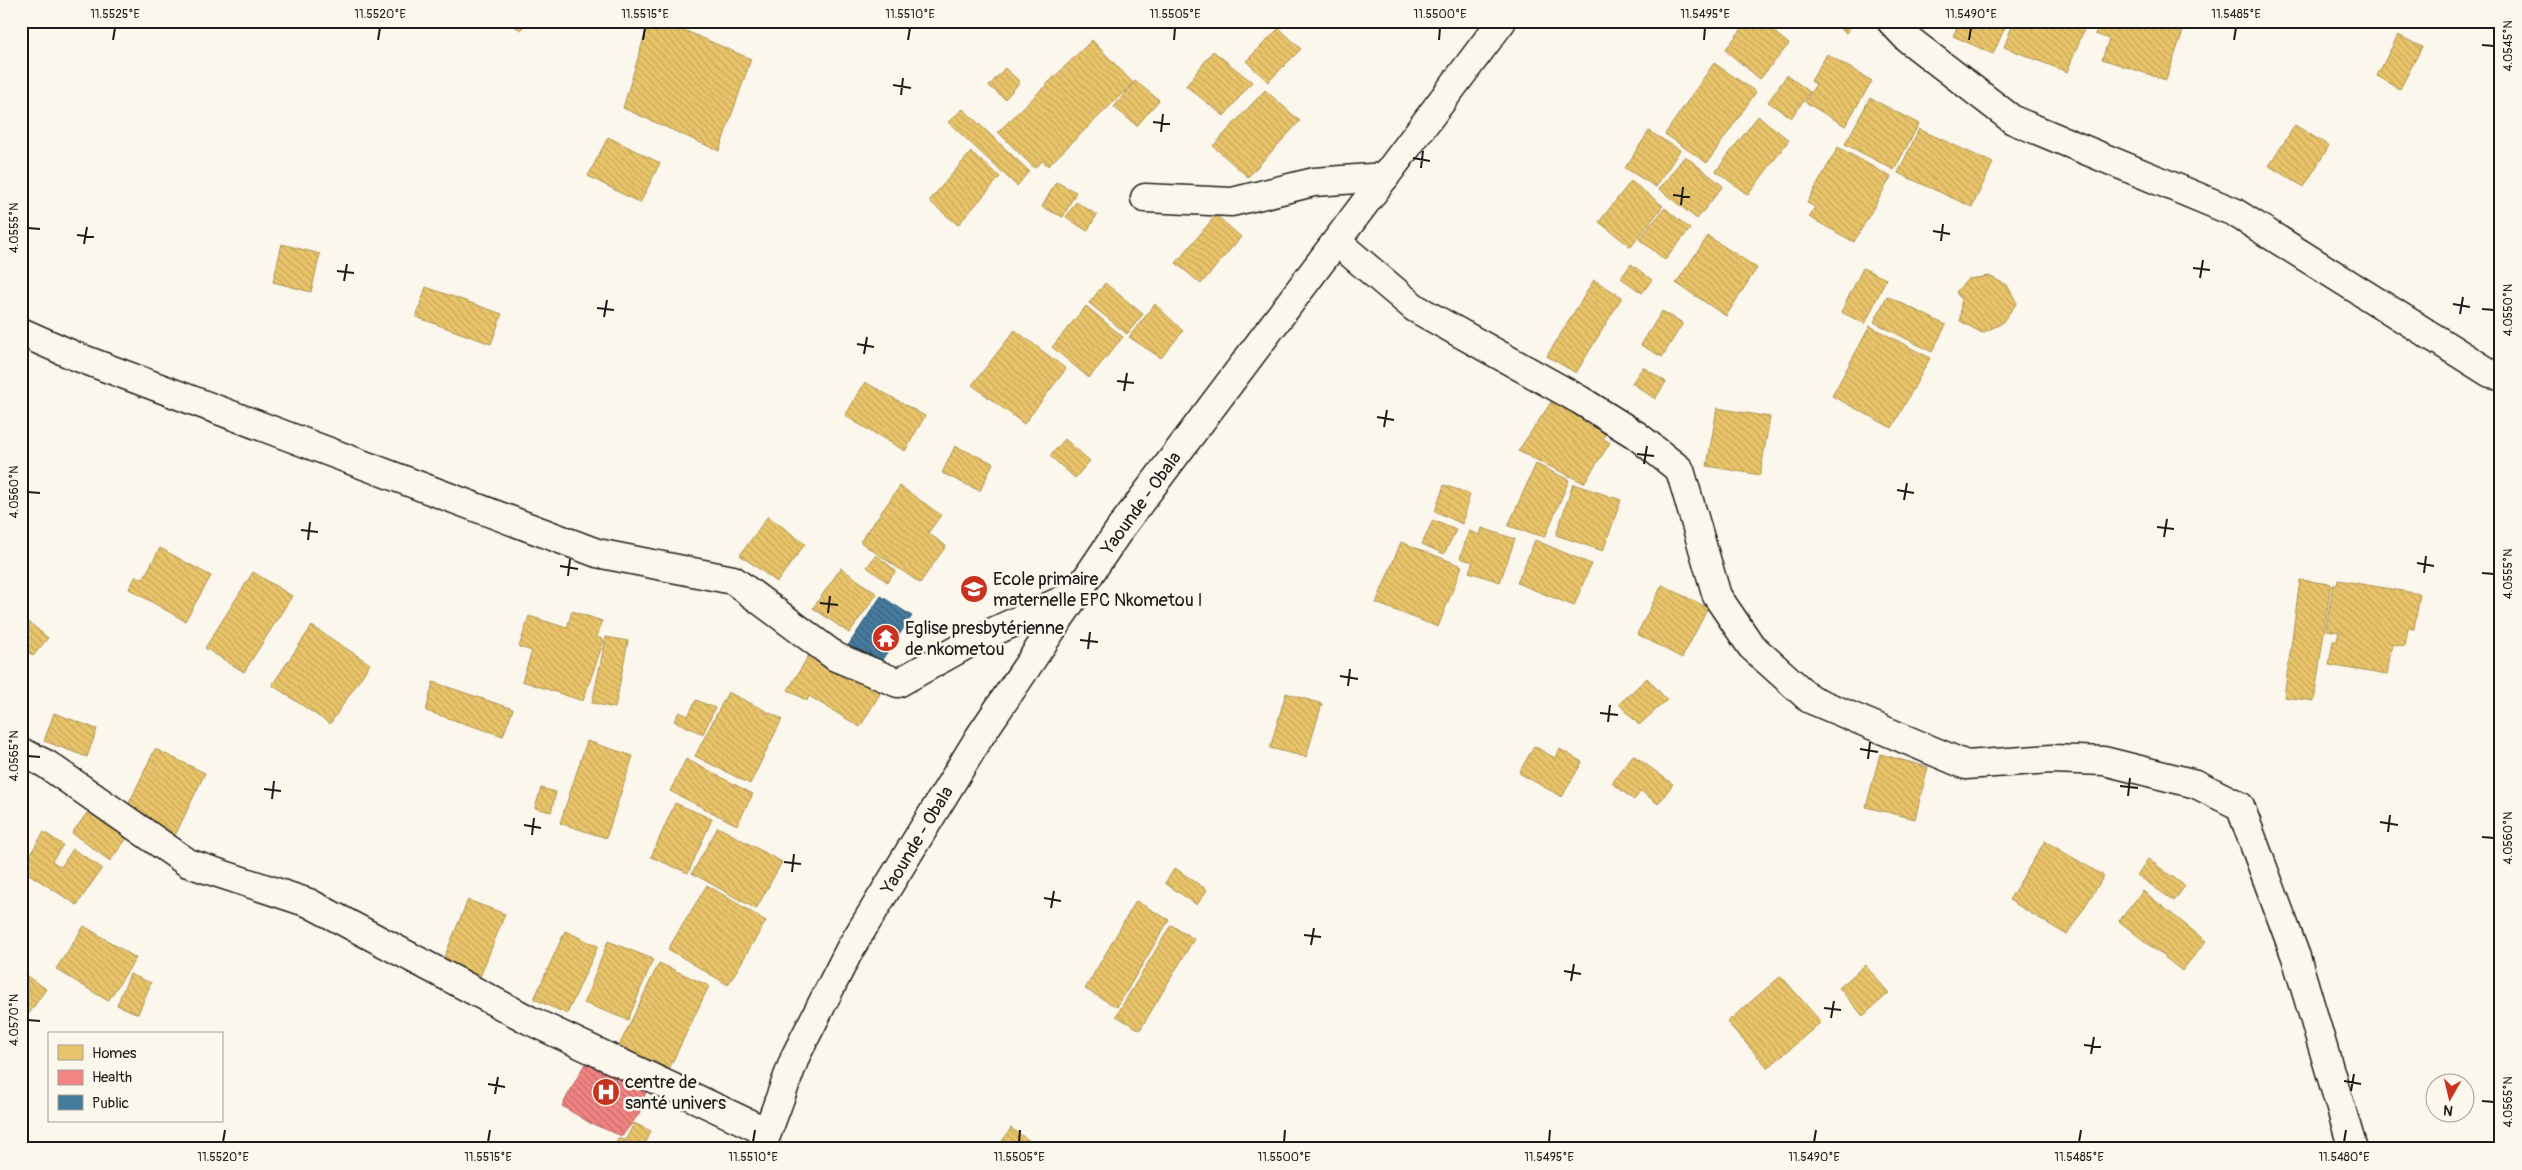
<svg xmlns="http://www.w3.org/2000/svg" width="2522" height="1170" viewBox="0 0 2522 1170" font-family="Pangolin,sans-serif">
<defs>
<pattern id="homes-back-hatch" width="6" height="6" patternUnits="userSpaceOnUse" patternTransform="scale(1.25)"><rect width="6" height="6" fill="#e9c46a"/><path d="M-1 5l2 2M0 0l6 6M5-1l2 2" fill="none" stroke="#c7a85b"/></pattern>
<pattern id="health-back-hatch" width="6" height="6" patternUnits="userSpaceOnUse" patternTransform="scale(1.25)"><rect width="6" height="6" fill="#f28482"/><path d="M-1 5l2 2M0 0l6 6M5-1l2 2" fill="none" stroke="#c36b6a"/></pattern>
<pattern id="public-back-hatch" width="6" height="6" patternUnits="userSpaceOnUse" patternTransform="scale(1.25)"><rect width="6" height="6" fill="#457b9d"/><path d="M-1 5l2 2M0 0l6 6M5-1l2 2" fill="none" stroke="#39647f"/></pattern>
</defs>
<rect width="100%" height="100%" fill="#fbf7ec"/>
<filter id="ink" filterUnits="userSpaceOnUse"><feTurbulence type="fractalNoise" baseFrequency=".02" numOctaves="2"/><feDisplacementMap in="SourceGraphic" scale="10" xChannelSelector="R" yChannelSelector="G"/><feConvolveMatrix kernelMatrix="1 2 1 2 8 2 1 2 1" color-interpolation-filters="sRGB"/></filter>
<g filter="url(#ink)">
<g fill="url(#homes-back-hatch)" stroke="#ac9253">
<polygon points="505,21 526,21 521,30"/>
<polygon points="649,21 663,21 751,59 719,151 623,108"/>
<polygon points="1147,21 1162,21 1153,29"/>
<polygon points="1748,21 1761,21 1789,44 1760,79 1725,50"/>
<polygon points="1830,21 1855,21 1846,33"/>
<polygon points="1960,21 2008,21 1993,54 1953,36"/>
<polygon points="2014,21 2070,21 2085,27 2067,72 2004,47"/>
<polygon points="2100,21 2155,21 2183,31 2166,80 2102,59 2109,39 2095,34"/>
<polygon points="1279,28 1301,49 1268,82 1246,61"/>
<polygon points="2398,35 2422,47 2400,89 2377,76"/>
<polygon points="1092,40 1133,83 1048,166 1043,161 1034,168 998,132"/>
<polygon points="1213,51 1252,82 1224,116 1186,86"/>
<polygon points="1827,54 1872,81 1845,126 1805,102 1816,84 1811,81"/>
<polygon points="1714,63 1756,92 1707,163 1665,134"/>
<polygon points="1005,68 1020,82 1005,99 989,86"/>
<polygon points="1787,75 1810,92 1791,118 1768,102"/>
<polygon points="1135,81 1159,100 1137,126 1114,107"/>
<polygon points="1265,90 1300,121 1248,177 1213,146"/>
<polygon points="1870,98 1919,124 1894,170 1845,144"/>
<polygon points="963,109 1029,171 1017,186 948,122"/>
<polygon points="1758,116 1789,140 1748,195 1716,171"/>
<polygon points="2295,125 2329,146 2304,187 2269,166"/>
<polygon points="1919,129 1993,163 1972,207 1898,173"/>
<polygon points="1649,131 1680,150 1656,187 1625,168"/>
<polygon points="608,137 660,163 640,203 588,176"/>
<polygon points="1838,147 1891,177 1854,242 1809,217 1815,207 1807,203"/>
<polygon points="971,152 1000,177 958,225 929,201"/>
<polygon points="1685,156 1723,186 1697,219 1659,189"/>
<polygon points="1631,181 1663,206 1631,247 1599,222"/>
<polygon points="1056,182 1076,192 1063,217 1042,207"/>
<polygon points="1076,202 1097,215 1087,231 1066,217"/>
<polygon points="1665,208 1690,229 1665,260 1639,239"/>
<polygon points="1216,215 1241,237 1201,284 1176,263"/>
<polygon points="1708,236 1757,268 1726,316 1676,283"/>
<polygon points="282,244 320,254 311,292 273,282"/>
<polygon points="1631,264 1652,280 1642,293 1621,278"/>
<polygon points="1863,268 1886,279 1865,324 1841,312"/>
<polygon points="1989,276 2007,285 2017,303 2001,324 1982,333 1960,321 1961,300 1956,292 1968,279"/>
<polygon points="1594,280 1622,297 1576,373 1547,356"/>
<polygon points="1105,283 1143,314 1127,334 1089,303"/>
<polygon points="426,287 502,314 491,344 416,317"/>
<polygon points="1887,296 1946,325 1932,352 1874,322"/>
<polygon points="1155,304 1183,331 1161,358 1129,337"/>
<polygon points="1086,306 1123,337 1089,378 1052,347"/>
<polygon points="1662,311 1683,323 1662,357 1641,345"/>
<polygon points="1870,326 1930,358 1892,428 1832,396"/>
<polygon points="1015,330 1066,369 1024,424 972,385"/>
<polygon points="1643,367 1666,382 1655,399 1632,383"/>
<polygon points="865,382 925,416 905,451 845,416"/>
<polygon points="1556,395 1609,428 1603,438 1610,443 1584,483 1518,451"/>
<polygon points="1717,408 1770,417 1760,475 1707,466"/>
<polygon points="1065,439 1090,461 1075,478 1050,456"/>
<polygon points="955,446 993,463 980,491 942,473"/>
<polygon points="1536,464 1569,480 1545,537 1508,526"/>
<polygon points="1573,484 1621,500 1603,551 1556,535"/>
<polygon points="1444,485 1470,494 1462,524 1435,511"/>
<polygon points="900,486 941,515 928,533 946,546 920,583 860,542"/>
<polygon points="768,516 805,544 777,582 740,555"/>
<polygon points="1433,520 1456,530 1444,554 1422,544"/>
<polygon points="1482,528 1515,539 1500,582 1469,572 1473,562 1460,558 1469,531 1480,535"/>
<polygon points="1535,540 1591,564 1574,606 1517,583"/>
<polygon points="1401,542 1462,566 1438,627 1376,603"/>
<polygon points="160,548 211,576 185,621 129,589 136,576 143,579"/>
<polygon points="876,555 896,571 887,582 867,567"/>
<polygon points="841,568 877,594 849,633 813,608"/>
<polygon points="253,572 292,596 244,672 205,648"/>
<polygon points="2300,580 2331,584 2314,701 2284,697"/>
<polygon points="2338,580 2420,594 2414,629 2408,628 2405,646 2392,644 2387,675 2329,665 2333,641 2337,641 2339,632 2326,630 2333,585 2337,585"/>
<polygon points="1662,585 1708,608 1682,658 1637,634"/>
<polygon points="572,611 602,621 597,637 604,640 583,701 522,681 532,651 519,647 529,616 567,628"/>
<polygon points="25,619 48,638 33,656 21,646 21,623"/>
<polygon points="312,626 370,664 330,724 272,685"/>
<polygon points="606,637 628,641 615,708 592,703"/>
<polygon points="815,645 827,659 881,692 860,727 809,696 807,701 788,690"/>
<polygon points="1647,678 1667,700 1639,725 1619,704"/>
<polygon points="433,682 513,709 503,736 426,711"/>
<polygon points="728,692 782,719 750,784 695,756"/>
<polygon points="1286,693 1322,704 1306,757 1270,748"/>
<polygon points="696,700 715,708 703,734 674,721 679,712 688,716"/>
<polygon points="54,713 97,729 87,757 44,741"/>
<polygon points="587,741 633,756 606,838 560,823"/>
<polygon points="1534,746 1555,758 1560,749 1582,762 1562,797 1519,773"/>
<polygon points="155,749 205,773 171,844 121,820"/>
<polygon points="1880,754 1928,767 1915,819 1866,807"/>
<polygon points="1633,755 1673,784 1658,804 1641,791 1634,800 1612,783"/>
<polygon points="686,759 753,794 737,825 670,791"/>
<polygon points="541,788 556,792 551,812 535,808"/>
<polygon points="675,803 712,819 688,873 651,857"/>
<polygon points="93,805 131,833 110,861 72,833"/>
<polygon points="718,827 782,862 756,909 692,873"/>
<polygon points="44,832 63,845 52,861 61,867 73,849 102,868 77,905 21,869"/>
<polygon points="2045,841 2104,876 2067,935 2009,900"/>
<polygon points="2148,859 2185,886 2174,901 2137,875"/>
<polygon points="1175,868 1207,890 1197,905 1165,883"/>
<polygon points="707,885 766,921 728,985 668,949"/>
<polygon points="2143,891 2206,941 2182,971 2119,921"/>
<polygon points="468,900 505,914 478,982 440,967"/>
<polygon points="1136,901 1169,920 1117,1007 1085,989"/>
<polygon points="1171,925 1194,939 1140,1030 1116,1016"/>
<polygon points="84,926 136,958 108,1001 56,969"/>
<polygon points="565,931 598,946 567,1014 534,999"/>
<polygon points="608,941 653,959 628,1020 584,1003"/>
<polygon points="659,963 709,986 669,1069 619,1046"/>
<polygon points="1865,965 1889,993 1863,1016 1839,988"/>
<polygon points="21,972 46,989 21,1025"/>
<polygon points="130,974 151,983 138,1014 117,1005"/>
<polygon points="1781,976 1821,1022 1768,1068 1727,1022"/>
<polygon points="634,1123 651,1131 643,1149 613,1149 618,1138 625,1141"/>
<polygon points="1011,1128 1041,1149 997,1149"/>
<polygon points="514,1146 546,1149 514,1149"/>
</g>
<polygon fill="url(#health-back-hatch)" stroke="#b26563" points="590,1054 648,1085 639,1114 622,1136 590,1123 562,1106"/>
<polygon fill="url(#public-back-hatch)" stroke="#395e76" points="881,596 912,616 875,670 845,650"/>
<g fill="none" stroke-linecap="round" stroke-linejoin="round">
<g stroke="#1c1c1c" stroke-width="31">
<g id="minor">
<polyline points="1891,21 1908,39 2013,120 2234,212 2490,373 2501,375"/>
<polyline points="1145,198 1232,202 1314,182 1385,177"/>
<polyline points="1337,242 1415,308 1580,400 1636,435 1680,470 1717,596 1751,646 1810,699 1966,765 2052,759 2104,761 2196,784 2240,806 2296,957 2353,1149"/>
<polyline points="21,332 75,356 597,553 733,580 836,657 898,683 973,641 1076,594"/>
<polyline points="21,752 46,764 188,863 309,903 529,1020 767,1132"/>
</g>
</g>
<g stroke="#1c1c1c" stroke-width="31">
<polyline id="highway" points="761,1149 796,1055 850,949 980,736 1122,526 1502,21"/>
</g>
<use href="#minor" stroke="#fbf7ec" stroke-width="28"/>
<use href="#highway" stroke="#fbf7ec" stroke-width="28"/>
</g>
</g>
<path fill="none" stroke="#1c1c1c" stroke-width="2" d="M113 40 115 28M378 40 380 28M643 40 645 28M908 40 910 28M1174 40 1175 28M1439 40 1440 28M1704 40 1705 28M1969 40 1971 28M2234 40 2236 28M2482 45 2494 46M893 85 911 88M901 95 903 78M1153 122 1170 124M1161 132 1163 114M1413 158 1430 161M1421 168 1423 151M1673 195 1690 197M1681 205 1683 187M28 228 40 229M1933 231 1950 234M77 235 94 237M1941 241 1943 224M84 244 87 227M2193 268 2210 270M337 271 354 273M2200 278 2203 260M344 281 347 264M2453 304 2470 307M597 308 614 310M2482 309 2494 310M2460 314 2463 297M604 317 607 300M857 344 874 347M864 354 867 337M1117 381 1134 383M1124 391 1127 373M1377 417 1394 420M1384 427 1387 410M1637 454 1654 456M1644 464 1647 446M1897 490 1914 493M28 492 40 493M1904 500 1907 483M2157 527 2174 529M301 530 318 532M2164 537 2167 519M308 540 310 522M2417 563 2434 566M560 566 578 569M2424 573 2426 556M2482 573 2494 574M568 576 570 559M820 603 838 605M828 613 830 596M1080 640 1098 642M1088 649 1090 632M1340 676 1358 679M1348 686 1350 669M1600 713 1618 715M1608 722 1610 705M1860 749 1878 752M28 756 40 757M1868 759 1870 742M2120 786 2138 788M264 789 281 791M2128 796 2130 778M272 799 274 781M2380 822 2398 825M524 825 541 828M2388 832 2390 815M532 835 534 818M2482 837 2494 838M784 862 801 864M792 872 794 854M1044 898 1061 901M1051 908 1054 891M1304 935 1321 937M1311 945 1314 928M1564 971 1581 974M1571 981 1574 964M1824 1008 1841 1010M1831 1018 1834 1001M28 1020 40 1021M2084 1045 2101 1047M2091 1054 2094 1037M2344 1081 2361 1084M488 1084 505 1087M2351 1091 2354 1074M495 1094 498 1077M2482 1101 2494 1102M223 1142 225 1130M488 1142 490 1130M753 1142 755 1130M1019 1142 1020 1130M1284 1142 1285 1130M1549 1142 1550 1130M1814 1142 1816 1130M2079 1142 2081 1130M2344 1142 2346 1130"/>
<defs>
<g id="school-disc" transform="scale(1.4375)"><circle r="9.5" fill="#c8321e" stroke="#fbf7ec"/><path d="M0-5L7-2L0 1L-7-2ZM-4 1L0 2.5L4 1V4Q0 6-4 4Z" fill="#fff"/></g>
<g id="temple-disc" transform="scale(1.4375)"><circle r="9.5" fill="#c8321e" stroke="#fbf7ec"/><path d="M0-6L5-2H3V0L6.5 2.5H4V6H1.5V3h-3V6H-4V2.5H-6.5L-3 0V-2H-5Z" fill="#fff"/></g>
<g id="hospital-disc" transform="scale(1.4375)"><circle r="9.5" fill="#c8321e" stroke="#fbf7ec"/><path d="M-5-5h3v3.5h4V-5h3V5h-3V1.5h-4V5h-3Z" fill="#fff"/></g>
</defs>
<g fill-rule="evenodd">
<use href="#school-disc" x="974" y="589"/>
<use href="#temple-disc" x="886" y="638"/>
<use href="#hospital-disc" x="606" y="1092"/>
</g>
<g text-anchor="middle" stroke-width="5" stroke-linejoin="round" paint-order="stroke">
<g font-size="18" fill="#1c1c1c" stroke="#fbf7ec">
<text transform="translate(1141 503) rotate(-54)" y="6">Yaounde - Obala</text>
<text transform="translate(917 840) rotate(-59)" y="6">Yaounde - Obala</text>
</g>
<g font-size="18" fill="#1c1c1c" stroke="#fbf7ec" text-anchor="start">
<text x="993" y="585">Ecole primaire<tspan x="993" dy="21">maternelle EPC Nkometou I</tspan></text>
<text x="905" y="634">Eglise presbytérienne<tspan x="905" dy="21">de nkometou</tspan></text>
<text x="625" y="1088">centre de<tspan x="625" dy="21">santé univers</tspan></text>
</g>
</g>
<rect width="2522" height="1170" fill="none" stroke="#fbf7ec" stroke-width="55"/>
<rect x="48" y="1032" width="175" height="90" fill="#fbf7ec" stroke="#a29f99"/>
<rect x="58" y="1045" width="25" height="15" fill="#e9c46a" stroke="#a29f99"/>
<text x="92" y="1058" font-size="15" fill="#1c1c1c">Homes</text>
<rect x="58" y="1070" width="25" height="15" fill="#f28482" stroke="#a29f99"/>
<text x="92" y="1082" font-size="15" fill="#1c1c1c">Health</text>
<rect x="58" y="1095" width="25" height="15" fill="#457b9d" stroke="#a29f99"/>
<text x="92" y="1108" font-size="15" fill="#1c1c1c">Public</text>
<g transform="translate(2450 1098) rotate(188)"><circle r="24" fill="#fbf7ec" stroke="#a29f99"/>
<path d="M0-4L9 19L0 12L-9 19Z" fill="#c8321e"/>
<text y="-8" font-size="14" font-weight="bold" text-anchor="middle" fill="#1c1c1c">N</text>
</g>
<rect x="28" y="28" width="2466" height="1114" fill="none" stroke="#1c1c1c" stroke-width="2"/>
<g font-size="12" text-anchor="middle" fill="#1c1c1c">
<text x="115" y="18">11.5525°E</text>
<text x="380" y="18">11.5520°E</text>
<text x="645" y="18">11.5515°E</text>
<text x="910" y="18">11.5510°E</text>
<text x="1175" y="18">11.5505°E</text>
<text x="1440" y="18">11.5500°E</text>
<text x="1705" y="18">11.5495°E</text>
<text x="1971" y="18">11.5490°E</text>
<text x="2236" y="18">11.5485°E</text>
<text transform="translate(2508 46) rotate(-90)" y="4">4.0545°N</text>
<text transform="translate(14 228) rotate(-90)" y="4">4.0555°N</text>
<text transform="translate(2508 310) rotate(-90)" y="4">4.0550°N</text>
<text transform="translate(14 492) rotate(-90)" y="4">4.0560°N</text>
<text transform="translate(2508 574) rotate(-90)" y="4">4.0555°N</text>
<text transform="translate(14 756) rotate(-90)" y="4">4.0565°N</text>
<text transform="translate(2508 838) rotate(-90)" y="4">4.0560°N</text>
<text transform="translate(14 1020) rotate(-90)" y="4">4.0570°N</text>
<text transform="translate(2508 1102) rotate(-90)" y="4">4.0565°N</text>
<text x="223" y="1161">11.5520°E</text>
<text x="488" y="1161">11.5515°E</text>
<text x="753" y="1161">11.5510°E</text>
<text x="1019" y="1161">11.5505°E</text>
<text x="1284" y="1161">11.5500°E</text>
<text x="1549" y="1161">11.5495°E</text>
<text x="1814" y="1161">11.5490°E</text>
<text x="2079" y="1161">11.5485°E</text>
<text x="2344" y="1161">11.5480°E</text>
</g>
</svg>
